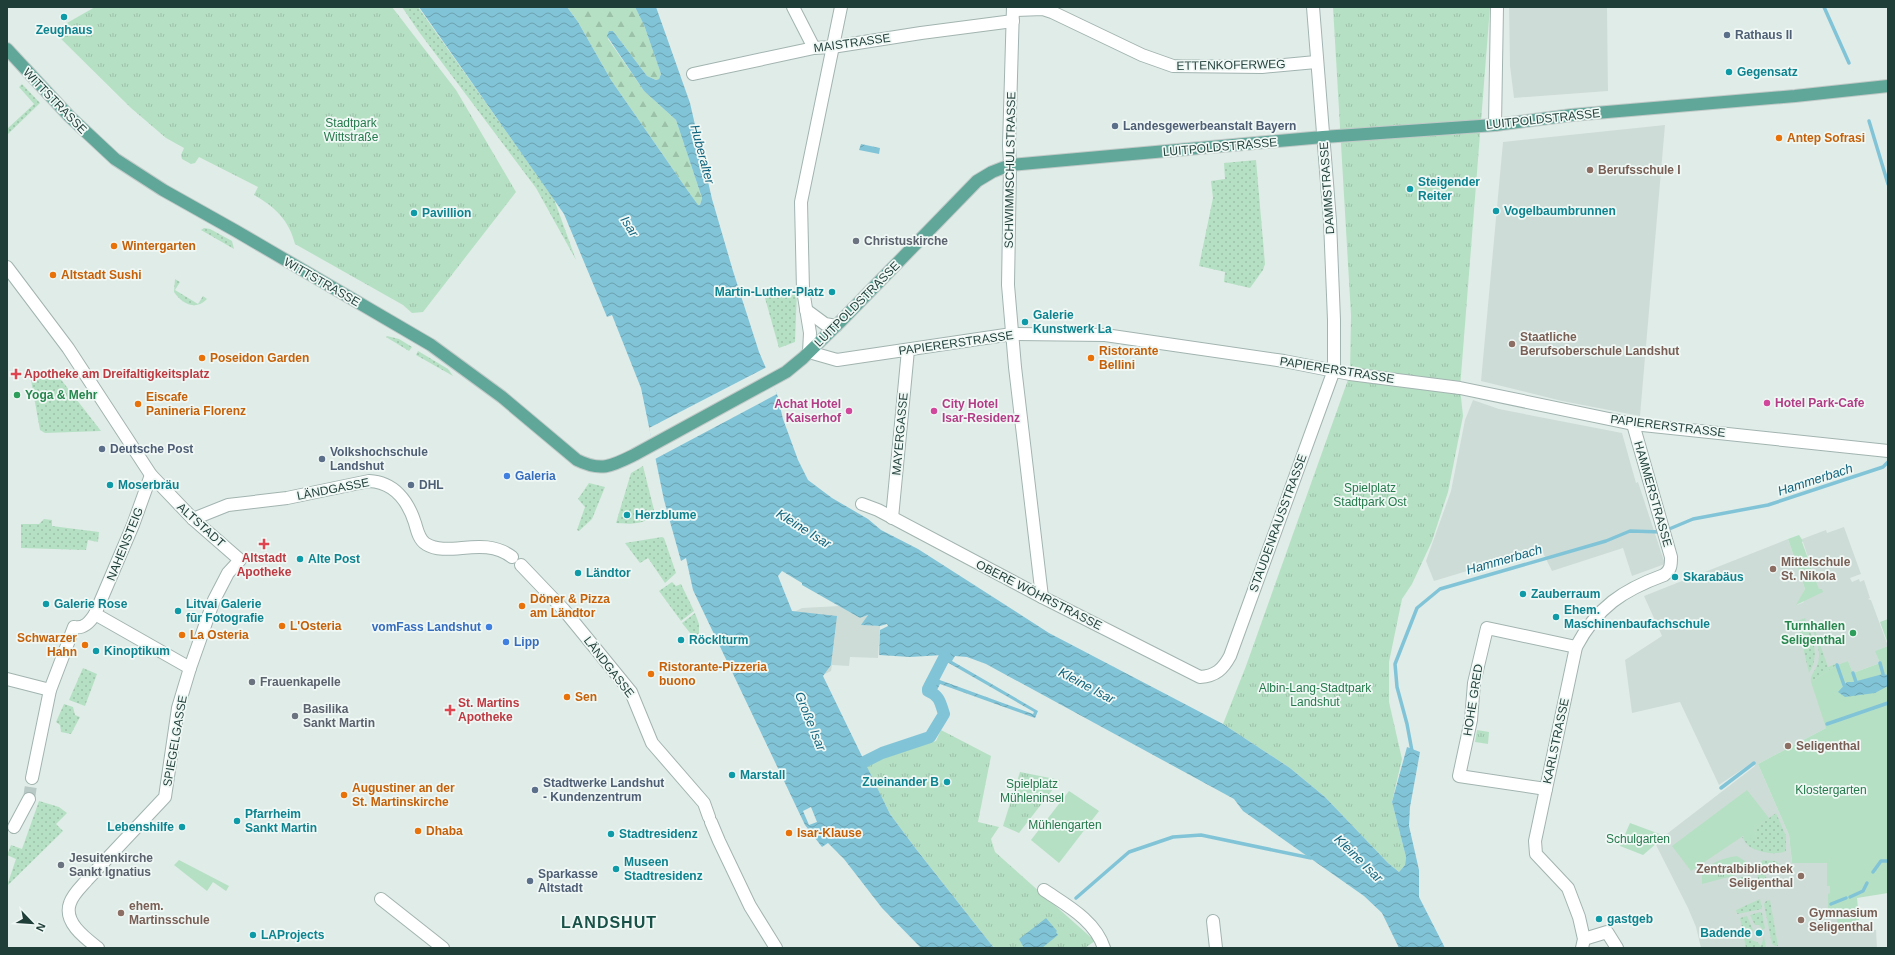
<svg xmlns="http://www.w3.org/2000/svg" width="1895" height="955" viewBox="0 0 1895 955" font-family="Arial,sans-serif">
<defs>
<pattern id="grass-dots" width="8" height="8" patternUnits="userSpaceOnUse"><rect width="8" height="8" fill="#b6e0c4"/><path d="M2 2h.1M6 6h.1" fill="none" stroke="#9cc1a9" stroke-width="1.8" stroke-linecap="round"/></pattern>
<pattern id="forest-firs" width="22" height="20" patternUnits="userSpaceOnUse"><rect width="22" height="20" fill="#b6e0c4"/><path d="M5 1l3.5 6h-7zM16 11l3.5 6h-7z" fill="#9cc1a9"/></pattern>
<pattern id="park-tufts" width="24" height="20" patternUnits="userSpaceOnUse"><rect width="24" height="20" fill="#b6e0c4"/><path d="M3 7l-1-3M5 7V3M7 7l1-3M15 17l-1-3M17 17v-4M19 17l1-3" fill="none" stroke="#9cc1a9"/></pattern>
<pattern id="water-waves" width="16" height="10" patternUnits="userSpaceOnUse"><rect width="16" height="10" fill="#82c4d7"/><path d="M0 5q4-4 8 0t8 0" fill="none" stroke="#6aa1af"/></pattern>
</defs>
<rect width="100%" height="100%" fill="#e0ece8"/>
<g fill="#cedcd7">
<polygon points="1509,7 1607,7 1608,91 1514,98 1510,66"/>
<polygon points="1665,125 1640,416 1562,401 1481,381 1503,142"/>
<polygon points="1473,400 1499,409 1622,433 1636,483 1638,482 1665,564 1632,576 1623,548 1552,571 1542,551 1507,559 1434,581 1426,561 1451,491 1465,420"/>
<polygon points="1844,527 1861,574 1850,578 1852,582 1859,579 1860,582 1864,580 1870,598 1868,599 1871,600 1888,646 1876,651 1880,663 1853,673 1848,661 1826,728 1758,764 1789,835 1792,863 1827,863 1827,886 1830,886 1830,894 1828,909 1837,909 1837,931 1876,930 1877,948 1701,948 1696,927 1688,908 1655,843 1755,766 1753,762 1719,785 1680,702 1632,713 1625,660 1662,636 1644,596 1788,539 1805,589 1797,605 1804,602 1803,600 1819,590 1802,539 1826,530 1827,533"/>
<polygon points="839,606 860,618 868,615 862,625 880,626 878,658 850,657 849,666 832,665 831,671 823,675 794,612 802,608"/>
<polygon points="943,655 946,659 932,688 924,684 927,678 931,679"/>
</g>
<g fill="url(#grass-dots)">
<polygon points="402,7 418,7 554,199 576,260 536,188 419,32"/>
<polygon points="22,84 40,103 7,135 7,129 34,104 19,87"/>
<polygon points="1256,160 1265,264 1263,270 1250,288 1224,282 1225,272 1199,266 1213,198 1211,181 1225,179 1224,163"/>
<polygon points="204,228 210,229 232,241 234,249 201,230"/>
<path d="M175 279 180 282 175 290 198 304 203 296 207 299C196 311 182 304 174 292Z"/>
<polygon points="797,291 795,342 779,348 765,298"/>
<polygon points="387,336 399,339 412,347 409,351 386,337"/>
<polygon points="418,351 448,369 453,376 416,355"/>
<polygon points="59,377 101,431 45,433 40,430 31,380"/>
<path d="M643 466 654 510C650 526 629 524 616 523L631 473Z"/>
<polygon points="589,483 605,487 592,519 579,531 577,530 585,507 578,499"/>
<polygon points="44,519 52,520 52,526 99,532 98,542 88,540 86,550 21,548 21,524 39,524"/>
<polygon points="662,537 664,538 676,573 665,583 648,558 640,563 625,543"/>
<polygon points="672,582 676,586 681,584 694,611 681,621 659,591"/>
<polygon points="695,613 699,624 699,636 695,639 682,623"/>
<path d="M1805 618C1812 637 1821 655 1809 673L1797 621Z"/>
<path d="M1815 630 1828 667 1835 664V666L1811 682C1810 676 1814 672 1817 666 1822 654 1817 643 1813 631Z"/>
<polygon points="83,668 97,674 85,706 69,700"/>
<polygon points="64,704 73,707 75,715 80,717 71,734 61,732 60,725 56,722"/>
<polygon points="39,801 59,807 67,813 56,824 63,831 7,886 16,859 7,855 11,845 22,849"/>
<path d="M1776 813 1786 836V851C1776 856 1759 852 1750 847 1747 845 1744 840 1742 837L1756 835 1754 829Z"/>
<path d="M1763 860 1776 861 1779 864 1765 867 1767 884 1762 885C1757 881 1756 870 1758 864Z"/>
<polygon points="1750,875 1751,885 1734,889 1731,880"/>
<polygon points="1760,899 1762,909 1737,914 1736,910"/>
<polygon points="1770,900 1778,946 1775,946 1772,944 1764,904 1766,901"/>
<polygon points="1760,912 1762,913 1765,928 1763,930 1759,925 1755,925 1750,915"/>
<polygon points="1747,916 1753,930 1750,934 1751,940 1757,942 1761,946 1764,936 1766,948 1746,948 1740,918"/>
</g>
<polygon fill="url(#forest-firs)" points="567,7 635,7 644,25 661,74 659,79 656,80 647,76 613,31 608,39 644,91 676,120 702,198 700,205 698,206 688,191 611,80 578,22"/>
<g fill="url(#park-tufts)">
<path d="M95 7H392L456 90 516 192 423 312 412 313 403 305 295 244C289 220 275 207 254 195L258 187 199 157 195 163 191 164 182 159 181 155 184 148 166 138 131 108 53 31Z"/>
<polygon points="1333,7 1490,7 1460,388 1463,416 1448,492 1432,541 1412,584 1402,599 1389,662 1389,702 1402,759 1392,802 1406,857 1405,865 1399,872 1388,863 1325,797 1290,768 1223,724 1246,666 1350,374 1351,315"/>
<polygon points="941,730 991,756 978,822 999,827 991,839 995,852 1095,941 1085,948 994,948 916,849 890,814 866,765 892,752 936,741"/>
<polygon points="1477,730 1489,732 1488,744 1475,742"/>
<polygon points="1020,772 1060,780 1019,833 1003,826"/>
<path d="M1737 856 1745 861 1748 872 1702 884V874C1710 862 1723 858 1737 856Z"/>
</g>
<g fill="#b6e0c4">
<polygon points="1799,535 1803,541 1802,542 1819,589 1822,589 1823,592 1796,605 1805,589 1788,539"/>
<polygon points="1888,619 1888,644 1880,622"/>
<polygon points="1888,646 1888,893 1857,898 1860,930 1837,931 1837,909 1828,909 1828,894 1830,893 1830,886 1827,886 1827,863 1792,863 1789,835 1758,764 1826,728 1811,682 1835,666 1848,661 1853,673 1880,663 1875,651"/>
<polygon points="1747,790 1769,818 1754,829 1756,835 1749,840 1743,836 1691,871 1672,846"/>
<polygon points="1069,791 1099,811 1059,863 1031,840"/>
<polygon points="1630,823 1665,836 1643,855 1620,846"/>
<polygon points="179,860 229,886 226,891 213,882 207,891 174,865"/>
</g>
<g fill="url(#water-waves)">
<polygon points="419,7 567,7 578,22 611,80 688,191 698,205 700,205 702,198 676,120 644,91 607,36 609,31 613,31 647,76 656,80 659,79 661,74 644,25 635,7 656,7 690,103 712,199 733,271 759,352 777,394 783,419 798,460 808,480 832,498 868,519 881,530 918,549 1049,633 1223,724 1290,768 1325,797 1388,863 1399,872 1405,865 1406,857 1392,802 1407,747 1420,752 1410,807 1409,826 1419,870 1419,897 1445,948 1399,948 1382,913 1364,896 1243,811 1234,799 986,664 967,657 955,656 952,661 1038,711 1035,718 940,684 935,694 931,692 937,679 1033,714 1034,712 947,662 948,658 946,659 943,655 910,657 879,655 880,630 888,626 887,624 880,626 861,625 868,615 860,618 802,585 802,583 782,571 778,576 792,611 837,616 831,665 823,676 890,814 916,849 994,948 921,948 882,908 844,859 828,843 822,847 805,825 693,590 686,558 681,561 664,500 641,388 612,315 607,317 564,214"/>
<polygon points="861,144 880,148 879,154 859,150"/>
<polygon points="1883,674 1888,675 1888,686 1875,693 1845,697 1838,692 1847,682 1853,682"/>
<polygon points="1046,918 1057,931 1056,932 1058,935 1042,948 1024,948 1019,939"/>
</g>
<g fill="#e0ece8">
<polygon points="767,367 777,394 655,459 649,428"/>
<polygon points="811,807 817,822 809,825 803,811"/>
</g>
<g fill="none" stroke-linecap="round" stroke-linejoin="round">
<g stroke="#82c4d7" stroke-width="3.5">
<polyline points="1824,7 1849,63"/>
<polyline points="1869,121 1888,184"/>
<polyline points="1880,663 1883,674"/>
<polyline points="1837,665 1844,685"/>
<polyline points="1853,673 1856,682"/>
<polyline points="1827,724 1888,703"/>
<polyline points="1412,751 1407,724 1397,687 1395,664 1417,608 1440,589 1606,541 1630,531 1662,532 1693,519 1768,505 1883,467 1888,462"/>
<polyline points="1721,788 1754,763"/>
<polyline points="1873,872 1881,861 1888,861"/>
<polyline points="1850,897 1863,891 1867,883"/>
<polyline points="1076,898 1129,852 1173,837 1201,835 1311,858"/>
<polyline points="1831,904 1846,898"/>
</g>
<path stroke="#82c4d7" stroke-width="12" d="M864 762 882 753 930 737 944 714C940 702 940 696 928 691V689L945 656"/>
<polyline stroke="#b9c9c5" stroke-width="12" stroke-dasharray="12 6" stroke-linecap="butt" points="29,799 32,778"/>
<g stroke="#a2b4b0" stroke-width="14">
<g id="minor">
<polyline points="793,7 814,48"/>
<polyline points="841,7 801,202 803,290 810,333 809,352 837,360 1012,334 1105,335 1284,361 1350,374 1460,388 1633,424 1888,451"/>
<polyline points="1013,10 1043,9 1052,12 1142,55 1173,66 1262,67 1316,62"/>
<polyline points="693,74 814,48 832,47 921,33 1013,21"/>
<polyline points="1495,125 1497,7"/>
<polyline points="1010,165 1008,285 1015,367 1042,597"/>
<path d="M7 267 68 348 151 475 193 519 240 560 228 573 214 600 190 668 178 708 165 797 87 880C81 887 73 894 70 903 63 922 85 938 98 948"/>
<polyline points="806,310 825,324 836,326"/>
<path d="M862 504 878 510 1042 597 1200 677C1216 676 1223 669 1230 656L1334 370V320L1330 221 1313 7"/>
<polyline points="892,518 908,350"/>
<path d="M193 519 228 505 287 498 369 481C394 482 408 501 415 523 417 530 419 540 426 544 449 558 483 535 512 557"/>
<polyline points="521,565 564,610 631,692 652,743 704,803 709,817"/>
<polyline points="95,614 190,668"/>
<polyline points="7,679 50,690"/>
<path d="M32 778 50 690 74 627C84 629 90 622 95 614L133 525 151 475"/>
<polyline points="1546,789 1459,776 1471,720 1474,683 1487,628 1576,647"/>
<polyline points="711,822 719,841 750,906 776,948"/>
<polyline points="14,827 29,799"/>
<path d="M1044 890C1066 905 1095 920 1104 948"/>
<polyline points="381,899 443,948"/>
<polyline points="1213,921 1216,948"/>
<polyline points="1584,939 1607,932 1617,948"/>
<path d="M1582 948 1584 939 1579 917 1568 888 1536 854 1535 841 1576 647C1597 607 1623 590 1664 575 1671 570 1671 565 1671 557L1633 424"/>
</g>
</g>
<g stroke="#a2b4b0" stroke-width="14">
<polyline id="tertiary" points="1010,165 1009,146 1013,7"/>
</g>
<g stroke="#c0c9c7" stroke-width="14">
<path id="primary" d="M7 49 69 116 115 159 163 190 236 231 431 345 502 397 577 460C601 472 612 466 634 455L786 372 803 358 840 322 977 181 992 172 1010 165 1323 137 1495 125 1572 115 1795 96 1888 86"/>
</g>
<use href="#minor" stroke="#fff" stroke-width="12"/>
<use href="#tertiary" stroke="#fff" stroke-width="12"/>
<use href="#primary" stroke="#60a699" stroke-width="12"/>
</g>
<g fill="#0f9aa8" stroke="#f0f8f5" stroke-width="1.5">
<circle cx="64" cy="17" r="4"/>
<circle cx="1729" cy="72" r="4"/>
<circle cx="1410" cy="189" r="4"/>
<circle cx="1496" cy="211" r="4"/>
<circle cx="414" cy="213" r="4"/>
<circle cx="832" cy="292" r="4"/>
<circle cx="1025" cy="322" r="4"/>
<circle cx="110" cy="485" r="4"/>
<circle cx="627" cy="515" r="4"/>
<circle cx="300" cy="559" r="4"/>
<circle cx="578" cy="573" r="4"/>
<circle cx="1675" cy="577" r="4"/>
<circle cx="1523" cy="594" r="4"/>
<circle cx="46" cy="604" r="4"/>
<circle cx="178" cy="611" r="4"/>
<circle cx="1556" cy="617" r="4"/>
<circle cx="681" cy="640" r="4"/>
<circle cx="96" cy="651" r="4"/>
<circle cx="732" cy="775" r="4"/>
<circle cx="947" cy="782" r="4"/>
<circle cx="237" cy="821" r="4"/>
<circle cx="182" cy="827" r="4"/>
<circle cx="611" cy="834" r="4"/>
<circle cx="616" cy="869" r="4"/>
<circle cx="1599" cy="919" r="4"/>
<circle cx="1759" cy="933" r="4"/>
<circle cx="253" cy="935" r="4"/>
</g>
<g fill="#5c6f8a" stroke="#f0f8f5" stroke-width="1.5">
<circle cx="1727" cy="35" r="4"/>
<circle cx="1115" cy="126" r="4"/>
<circle cx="102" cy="449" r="4"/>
<circle cx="322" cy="459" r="4"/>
<circle cx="411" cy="485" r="4"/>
<circle cx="535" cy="790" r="4"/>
<circle cx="530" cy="881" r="4"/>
</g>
<g fill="#e8710a" stroke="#f0f8f5" stroke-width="1.5">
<circle cx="1779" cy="138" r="4"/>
<circle cx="114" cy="246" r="4"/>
<circle cx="53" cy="275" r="4"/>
<circle cx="202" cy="358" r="4"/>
<circle cx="1091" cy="358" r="4"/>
<circle cx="138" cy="404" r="4"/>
<circle cx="522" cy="606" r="4"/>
<circle cx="282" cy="626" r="4"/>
<circle cx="182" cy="635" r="4"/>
<circle cx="85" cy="645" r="4"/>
<circle cx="651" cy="674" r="4"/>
<circle cx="567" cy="697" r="4"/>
<circle cx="344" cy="795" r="4"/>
<circle cx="418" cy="831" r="4"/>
<circle cx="789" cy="833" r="4"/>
</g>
<g fill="#8d6e63" stroke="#f0f8f5" stroke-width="1.5">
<circle cx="1590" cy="170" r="4"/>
<circle cx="1512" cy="344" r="4"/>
<circle cx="1773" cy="569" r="4"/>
<circle cx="1788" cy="746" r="4"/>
<circle cx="1801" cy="876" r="4"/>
<circle cx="121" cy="913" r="4"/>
<circle cx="1801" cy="920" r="4"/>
</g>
<g fill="#6b7280" stroke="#f0f8f5" stroke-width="1.5">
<circle cx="856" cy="241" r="4"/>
<circle cx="252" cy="682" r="4"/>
<circle cx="295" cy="716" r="4"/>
<circle cx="61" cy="865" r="4"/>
</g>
<g fill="#e0444e" stroke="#f0f8f5" stroke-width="1.5">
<path d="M14 368h4v4h4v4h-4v4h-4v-4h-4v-4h4z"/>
<path d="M262 538h4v4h4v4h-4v4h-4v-4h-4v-4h4z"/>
<path d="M448 704h4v4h4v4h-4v4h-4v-4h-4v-4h4z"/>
</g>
<g fill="#2e9e5b" stroke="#f0f8f5" stroke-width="1.5">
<circle cx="17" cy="395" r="4"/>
<circle cx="1853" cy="633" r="4"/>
</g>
<g fill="#d1479c" stroke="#f0f8f5" stroke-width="1.5">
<circle cx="1767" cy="403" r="4"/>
<circle cx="849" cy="411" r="4"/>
<circle cx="934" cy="411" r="4"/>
</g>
<g fill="#3f7fe0" stroke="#f0f8f5" stroke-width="1.5">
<circle cx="507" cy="476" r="4"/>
<circle cx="489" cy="627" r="4"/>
<circle cx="506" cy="642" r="4"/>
</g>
<g text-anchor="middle" stroke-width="3.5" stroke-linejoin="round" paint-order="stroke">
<g font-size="12" font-weight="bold" fill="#0d838f" stroke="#f0f8f5" text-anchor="start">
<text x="64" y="34" text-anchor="middle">Zeughaus</text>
<text x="1737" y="76">Gegensatz</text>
<text x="1418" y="186">Steigender<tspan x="1418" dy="14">Reiter</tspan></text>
<text x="1504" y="215">Vogelbaumbrunnen</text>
<text x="422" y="217">Pavillion</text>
<text x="824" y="296" text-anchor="end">Martin-Luther-Platz</text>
<text x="1033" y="319">Galerie<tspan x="1033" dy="14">Kunstwerk La</tspan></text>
<text x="118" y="489">Moserbräu</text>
<text x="635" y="519">Herzblume</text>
<text x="308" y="563">Alte Post</text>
<text x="586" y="577">Ländtor</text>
<text x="1683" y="581">Skarabäus</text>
<text x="1531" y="598">Zauberraum</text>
<text x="54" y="608">Galerie Rose</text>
<text x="186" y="608">Litvai Galerie<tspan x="186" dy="14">fūr Fotografie</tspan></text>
<text x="1564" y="614">Ehem.<tspan x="1564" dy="14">Maschinenbaufachschule</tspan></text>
<text x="689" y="644">Röcklturm</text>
<text x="104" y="655">Kinoptikum</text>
<text x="740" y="779">Marstall</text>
<text x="939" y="786" text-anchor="end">Zueinander B</text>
<text x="245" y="818">Pfarrheim<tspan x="245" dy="14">Sankt Martin</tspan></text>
<text x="174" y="831" text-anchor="end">Lebenshilfe</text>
<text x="619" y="838">Stadtresidenz</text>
<text x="624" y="866">Museen<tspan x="624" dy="14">Stadtresidenz</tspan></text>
<text x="1607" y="923">gastgeb</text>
<text x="1751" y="937" text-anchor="end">Badende</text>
<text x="261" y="939">LAProjects</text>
</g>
<g font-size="12" font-weight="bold" fill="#4e5e75" stroke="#f0f8f5" text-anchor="start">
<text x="1735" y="39">Rathaus II</text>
<text x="1123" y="130">Landesgewerbeanstalt Bayern</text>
<text x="110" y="453">Deutsche Post</text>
<text x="330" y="456">Volkshochschule<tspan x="330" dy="14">Landshut</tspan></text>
<text x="419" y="489">DHL</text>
<text x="543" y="787">Stadtwerke Landshut<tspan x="543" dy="14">- Kundenzentrum</tspan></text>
<text x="538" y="878">Sparkasse<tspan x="538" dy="14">Altstadt</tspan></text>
</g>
<g font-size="12" fill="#1f3e38" stroke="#f0f8f5">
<text transform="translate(852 43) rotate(-8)" y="4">MAISTRASSE</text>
<text transform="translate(1231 65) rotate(-1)" y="4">ETTENKOFERWEG</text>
<text transform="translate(55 101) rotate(46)" y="4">WITTSTRASSE</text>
<text transform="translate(1543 119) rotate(-6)" y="4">LUITPOLDSTRASSE</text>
<text transform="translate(1220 147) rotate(-5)" y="4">LUITPOLDSTRASSE</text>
<text transform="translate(1010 170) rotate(-89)" y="4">SCHWIMMSCHULSTRASSE</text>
<text transform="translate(1327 188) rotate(-94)" y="4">DAMMSTRASSE</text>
<text transform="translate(322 282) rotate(30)" y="4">WITTSTRASSE</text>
<text transform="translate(857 304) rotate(-45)" y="4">LUITPOLDSTRASSE</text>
<text transform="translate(956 343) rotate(-8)" y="4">PAPIERERSTRASSE</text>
<text transform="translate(1337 370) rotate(9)" y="4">PAPIERERSTRASSE</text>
<text transform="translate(1668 426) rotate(7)" y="4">PAPIERERSTRASSE</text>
<text transform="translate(900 434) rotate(-85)" y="4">MAYERGASSE</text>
<text transform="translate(333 489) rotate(-11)" y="4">LÄNDGASSE</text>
<text transform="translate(1653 494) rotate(74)" y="4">HAMMERSTRASSE</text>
<text transform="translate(1278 523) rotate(-70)" y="4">STAUDENRAUSSTRASSE</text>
<text transform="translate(201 525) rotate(42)" y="4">ALTSTADT</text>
<text transform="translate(125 544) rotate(-68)" y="4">NAHENSTEIG</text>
<text transform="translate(1039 595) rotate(27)" y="4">OBERE WÖHRSTRASSE</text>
<text transform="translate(609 667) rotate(52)" y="4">LÄNDGASSE</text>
<text transform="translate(1473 700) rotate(-81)" y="4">HOHE GRED</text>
<text transform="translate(175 741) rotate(-80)" y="4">SPIEGELGASSE</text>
<text transform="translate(1556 741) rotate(-78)" y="4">KARLSTRASSE</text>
</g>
<g font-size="12" fill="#25794c" stroke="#f0f8f5">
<text x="351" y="127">Stadtpark<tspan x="351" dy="14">Wittstraße</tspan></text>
<text x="1370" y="492">Spielplatz<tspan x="1370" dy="14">Stadtpark Ost</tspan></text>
<text x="1315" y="692">Albin-Lang-Stadtpark<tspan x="1315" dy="14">Landshut</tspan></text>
<text x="1032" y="788">Spielplatz<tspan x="1032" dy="14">Mühleninsel</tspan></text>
<text x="1831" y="794">Klostergarten</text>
<text x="1065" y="829">Mühlengarten</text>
<text x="1638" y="843">Schulgarten</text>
</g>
<g font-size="12" font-weight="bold" fill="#c56008" stroke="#f0f8f5" text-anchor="start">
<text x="1787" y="142">Antep Sofrasi</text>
<text x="122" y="250">Wintergarten</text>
<text x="61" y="279">Altstadt Sushi</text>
<text x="1099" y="355">Ristorante<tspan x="1099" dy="14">Bellini</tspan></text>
<text x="210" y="362">Poseidon Garden</text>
<text x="146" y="401">Eiscafe<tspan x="146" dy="14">Panineria Florenz</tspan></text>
<text x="530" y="603">Döner &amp; Pizza<tspan x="530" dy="14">am Ländtor</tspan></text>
<text x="290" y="630">L'Osteria</text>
<text x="190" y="639">La Osteria</text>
<text x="77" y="642" text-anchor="end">Schwarzer<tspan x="77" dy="14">Hahn</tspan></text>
<text x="659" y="671">Ristorante-Pizzeria<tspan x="659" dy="14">buono</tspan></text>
<text x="575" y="701">Sen</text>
<text x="352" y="792">Augustiner an der<tspan x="352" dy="14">St. Martinskirche</tspan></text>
<text x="426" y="835">Dhaba</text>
<text x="797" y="837">Isar-Klause</text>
</g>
<g font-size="12" font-weight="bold" fill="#785e54" stroke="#f0f8f5" text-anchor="start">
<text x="1598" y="174">Berufsschule I</text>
<text x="1520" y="341">Staatliche<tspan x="1520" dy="14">Berufsoberschule Landshut</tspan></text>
<text x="1781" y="566">Mittelschule<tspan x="1781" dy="14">St. Nikola</tspan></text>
<text x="1796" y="750">Seligenthal</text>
<text x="1793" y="873" text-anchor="end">Zentralbibliothek<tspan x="1793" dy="14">Seligenthal</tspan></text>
<text x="129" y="910">ehem.<tspan x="129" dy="14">Martinsschule</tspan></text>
<text x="1809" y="917">Gymnasium<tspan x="1809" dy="14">Seligenthal</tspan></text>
</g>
<g font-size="12" font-weight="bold" fill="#5b616d" stroke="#f0f8f5" text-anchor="start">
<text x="864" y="245">Christuskirche</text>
<text x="260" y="686">Frauenkapelle</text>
<text x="303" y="713">Basilika<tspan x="303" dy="14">Sankt Martin</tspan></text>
<text x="69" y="862">Jesuitenkirche<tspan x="69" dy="14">Sankt Ignatius</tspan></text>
</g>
<g font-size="12" font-weight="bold" fill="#be3a42" stroke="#f0f8f5" text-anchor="start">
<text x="24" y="378">Apotheke am Dreifaltigkeitsplatz</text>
<text x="264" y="562" text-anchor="middle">Altstadt<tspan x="264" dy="14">Apotheke</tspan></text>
<text x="458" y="707">St. Martins<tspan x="458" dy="14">Apotheke</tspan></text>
</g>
<g font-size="12" font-weight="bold" fill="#27864d" stroke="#f0f8f5" text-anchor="start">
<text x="25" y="399">Yoga &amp; Mehr</text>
<text x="1845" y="630" text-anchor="end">Turnhallen<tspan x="1845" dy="14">Seligenthal</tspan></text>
</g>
<g font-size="12" font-weight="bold" fill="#b23c85" stroke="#f0f8f5" text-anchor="start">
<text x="1775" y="407">Hotel Park-Cafe</text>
<text x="841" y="408" text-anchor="end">Achat Hotel<tspan x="841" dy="14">Kaiserhof</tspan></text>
<text x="942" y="408">City Hotel<tspan x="942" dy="14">Isar-Residenz</tspan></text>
</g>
<g font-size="12" font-weight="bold" fill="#366cbe" stroke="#f0f8f5" text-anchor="start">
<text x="515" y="480">Galeria</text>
<text x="481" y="631" text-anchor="end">vomFass Landshut</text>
<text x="514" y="646">Lipp</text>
</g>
<g font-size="13" font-style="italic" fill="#13657f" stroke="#f0f8f5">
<text transform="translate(703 154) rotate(75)" y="5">Huberalter</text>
<text transform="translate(630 226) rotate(58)" y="5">Isar</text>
<text transform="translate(1815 479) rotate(-18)" y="5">Hammerbach</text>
<text transform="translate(804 528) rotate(32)" y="5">Kleine Isar</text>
<text transform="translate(1504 559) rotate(-16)" y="5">Hammerbach</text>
<text transform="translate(1087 685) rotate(28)" y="5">Kleine Isar</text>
<text transform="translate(811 721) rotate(68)" y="5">Große Isar</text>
<text transform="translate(1359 858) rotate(44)" y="5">Kleine Isar</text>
</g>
<g font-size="16" font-weight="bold" letter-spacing="1" fill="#195248" stroke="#f0f8f5">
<text x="609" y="928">LANDSHUT</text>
</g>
</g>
<rect width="1895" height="955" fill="none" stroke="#1f3e38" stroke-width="16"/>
<g transform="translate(32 923) rotate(115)" stroke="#f0f8f5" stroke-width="3" paint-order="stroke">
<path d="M0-3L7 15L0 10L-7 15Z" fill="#1f3e38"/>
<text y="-6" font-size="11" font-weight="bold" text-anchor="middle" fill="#1f3e38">N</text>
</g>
</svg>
